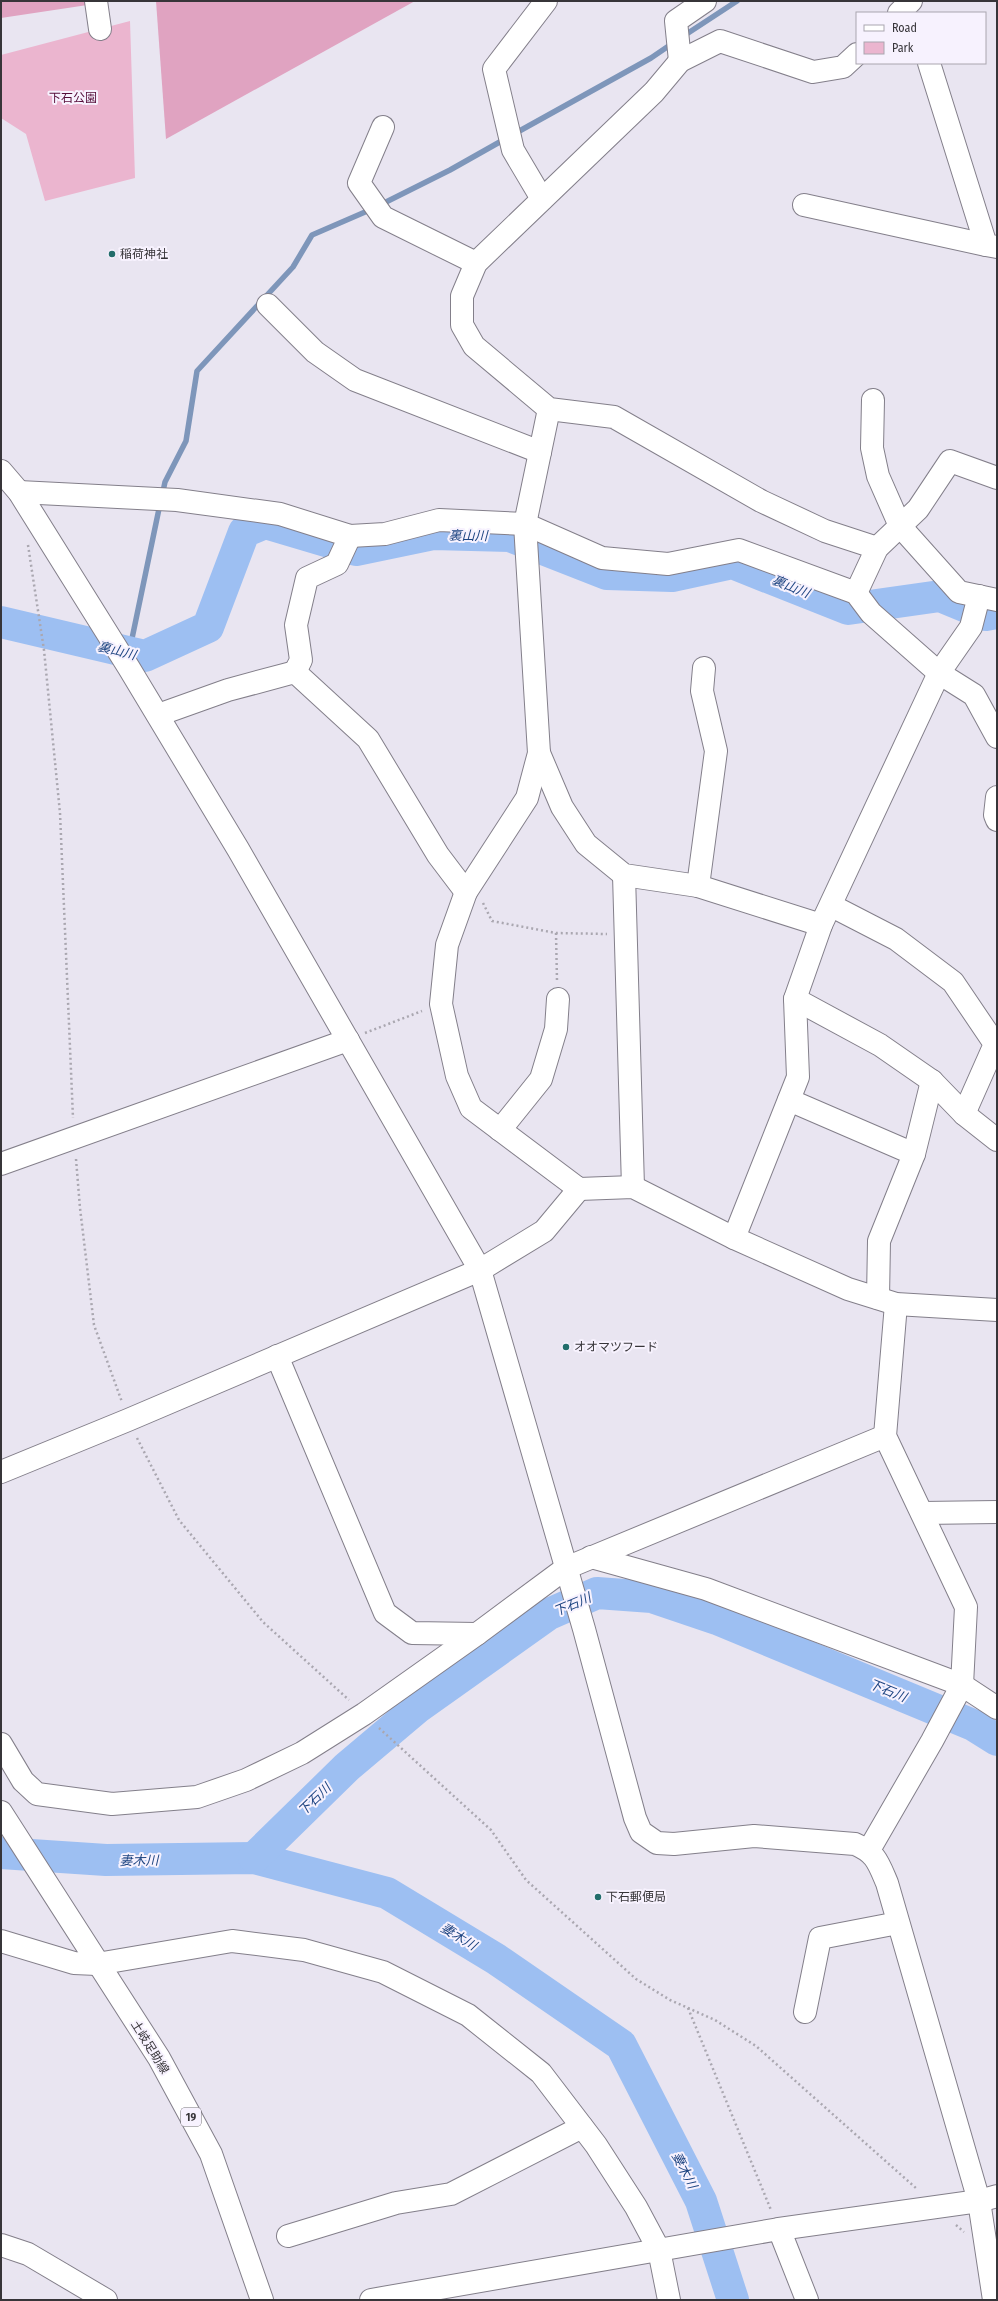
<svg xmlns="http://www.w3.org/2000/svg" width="998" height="2301" viewBox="0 0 998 2301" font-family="'Fira Sans Condensed','Noto Sans JP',sans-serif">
<rect width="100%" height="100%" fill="#e9e5f1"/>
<polygon fill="#ebb5cf" points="130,21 135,178 45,201 26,134 1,118 1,55"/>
<g fill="#e0a3c1">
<polygon points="1,1 114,1 1,18"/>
<polygon points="156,1 415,1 166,139"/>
</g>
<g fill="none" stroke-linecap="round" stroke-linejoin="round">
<g stroke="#7e96ba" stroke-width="5.5">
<polyline points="682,37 737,1"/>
<polyline points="514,134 651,58 673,43"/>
<polyline points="380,205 450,170 505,139"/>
<polyline points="162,496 165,482 186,441 197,371 293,267 312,235 372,209"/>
<polyline points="129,653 160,504"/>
</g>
<g stroke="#9dbff2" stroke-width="32">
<polyline points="1,622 145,656 208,627 244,532 265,523 356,550 433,534 510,536 607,574 672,576 732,563 848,609 940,596 986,615 997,613"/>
<polyline points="1,1853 106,1860 254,1858 387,1893 496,1959 621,2045 701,2201 733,2300"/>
<polyline points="254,1858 347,1767 417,1708 549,1614 597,1593 652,1597 717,1619 973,1725 997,1740"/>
</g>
<g stroke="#837f8a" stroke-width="24">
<g id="minor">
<polyline points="96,1 100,29"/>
<polyline points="899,13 911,1"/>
<polyline points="857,54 843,67 813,72 720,41 680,61 654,92 476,263 462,296 462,325 474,346 549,409 614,417 761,501 825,531 877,548"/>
<polyline points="680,61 676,21 705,1"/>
<polyline points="929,63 986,245 997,247"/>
<polyline points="383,127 359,183 383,217 476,263"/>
<polyline points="542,199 513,150 494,69 546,1"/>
<polyline points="804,205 986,245"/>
<polyline points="268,305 315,352 355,380 540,452"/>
<polyline points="873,400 872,448 878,476 900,526 959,592 997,600"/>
<polyline points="549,409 525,524 539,753 527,798 466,892 447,945 441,1004 457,1076 471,1108 579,1189 633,1187 734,1238 848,1289 896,1304 997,1310"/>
<path d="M1 471 19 492 129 668 238 849 480 1270 584 1629 635 1818 641 1832 657 1843 674 1844 754 1836 855 1844C876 1853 878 1862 887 1883L979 2201 994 2300"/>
<polyline points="19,492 177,500 280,514 350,536 385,534 439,520 525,524 602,558 668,564 739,550 856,593 871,613 939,673 974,695 997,737"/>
<polyline points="856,593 877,548 918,509 950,461 997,478"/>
<polyline points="295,672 301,660 296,625 307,578 337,564 350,536"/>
<polyline points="158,715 228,690 295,672 368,739 438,855 466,892"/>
<polyline points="539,753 562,807 586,844 624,875 698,886 821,925"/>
<polyline points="997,797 995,815 997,820"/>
<polyline points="624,875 633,1187"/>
<polyline points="698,886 716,751 702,691 704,668"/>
<polyline points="832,906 896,939 953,982 995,1044 964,1114"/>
<polyline points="795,999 880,1045 932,1081 964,1114 997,1140"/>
<polyline points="789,1100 914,1154"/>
<polyline points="500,1130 541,1079 556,1029 558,999"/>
<polyline points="1,1164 348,1040"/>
<polyline points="734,1238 798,1077 795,999 821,925 939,673 971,627 979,596"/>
<polyline points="878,1298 879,1241 914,1154 932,1081"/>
<polyline points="277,1356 385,1613 412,1633 477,1634"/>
<polyline points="1,1472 128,1420 480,1270 544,1231 579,1189"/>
<polyline points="922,1513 997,1512"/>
<polyline points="591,1557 706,1589 962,1685 997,1708"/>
<polyline points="1,1744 23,1781 37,1794 112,1804 197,1797 246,1780 302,1753 364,1714 477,1634 566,1568 885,1436"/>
<polyline points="869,1850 932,1741 962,1685 966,1607 885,1436 896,1304"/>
<polyline points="1,1941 74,1963 97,1964 232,1941 304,1950 383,1972 468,2015 541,2073 596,2145 636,2207 659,2250 669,2300"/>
<polyline points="805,2012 820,1938 898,1923"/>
<polyline points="779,2229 807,2300"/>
<polyline points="288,2236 396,2203 451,2194 582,2127"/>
<polyline points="1,2245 28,2254 106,2300"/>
<polyline points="371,2300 779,2229 979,2201 997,2196"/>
</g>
</g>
<g stroke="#837f8a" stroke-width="24">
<polyline id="major" points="1,1812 159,2058 211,2154 262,2300"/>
</g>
<g stroke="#aaa7b0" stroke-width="2.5" stroke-dasharray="2 3" stroke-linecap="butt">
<polyline points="28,545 44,650 60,813 73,1118"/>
<polyline points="483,903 492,921 556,933 607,934"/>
<polyline points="556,933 557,981"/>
<polyline points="365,1033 422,1011"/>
<polyline points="76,1159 80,1208 94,1325 122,1402"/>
<polyline points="137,1438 179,1520 263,1622 349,1700"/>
<polyline points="379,1728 491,1830 526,1880 636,1979 670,2000 715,2020 756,2046 917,2189"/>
<polyline points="688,2008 771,2210"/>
<polyline points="956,2225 964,2232"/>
</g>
<use href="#minor" stroke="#fff" stroke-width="22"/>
<use href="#major" stroke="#fff" stroke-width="22"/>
</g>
<g fill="#226d6b" stroke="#f7f2fe" stroke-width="1.5">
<circle cx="112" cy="254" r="4"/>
<circle cx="566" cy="1347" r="4"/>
<circle cx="598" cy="1897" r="4"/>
</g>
<g text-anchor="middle" stroke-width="4" stroke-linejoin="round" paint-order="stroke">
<rect fill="#f7f2fe" stroke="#716e74" stroke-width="1" x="181" y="2108" width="20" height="18" rx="3"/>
<g font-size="11" font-weight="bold" fill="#373539">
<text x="191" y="2121">19</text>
</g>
<g font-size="12" fill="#550d39" stroke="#f7f2fe">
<text x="73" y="102">下石公園</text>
</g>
<g font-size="12" fill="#373539" stroke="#f7f2fe" text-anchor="start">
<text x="120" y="258">稲荷神社</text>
<text x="574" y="1351">オオマツフード</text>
<text x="606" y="1901">下石郵便局</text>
</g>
<g font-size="12" fill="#373539" stroke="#f7f2fe">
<text transform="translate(150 2047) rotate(58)" y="4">土岐足助線</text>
</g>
<g font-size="13" font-style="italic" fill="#1d4481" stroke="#f7f2fe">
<text transform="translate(468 535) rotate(1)" y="5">裏山川</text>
<text transform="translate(791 586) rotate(22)" y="5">裏山川</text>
<text transform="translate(117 650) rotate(14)" y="5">裏山川</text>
<text transform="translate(572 1604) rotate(-23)" y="5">下石川</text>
<text transform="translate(888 1690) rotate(22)" y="5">下石川</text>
<text transform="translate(314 1799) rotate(-44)" y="5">下石川</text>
<text transform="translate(139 1860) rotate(-1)" y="5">妻木川</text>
<text transform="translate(459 1936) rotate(31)" y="5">妻木川</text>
<text transform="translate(685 2170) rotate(63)" y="5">妻木川</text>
</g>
</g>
<rect width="998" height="2301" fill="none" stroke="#373539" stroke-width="4"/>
<rect x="856" y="12" width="130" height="52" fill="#f7f2fe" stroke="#aaa6af"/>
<rect x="864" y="25" width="20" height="6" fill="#ffffff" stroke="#aaa6af"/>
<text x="892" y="32" font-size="12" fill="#373539">Road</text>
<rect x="864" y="42" width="20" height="12" fill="#ebb5cf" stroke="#aaa6af"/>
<text x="892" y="52" font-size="12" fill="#373539">Park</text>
</svg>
